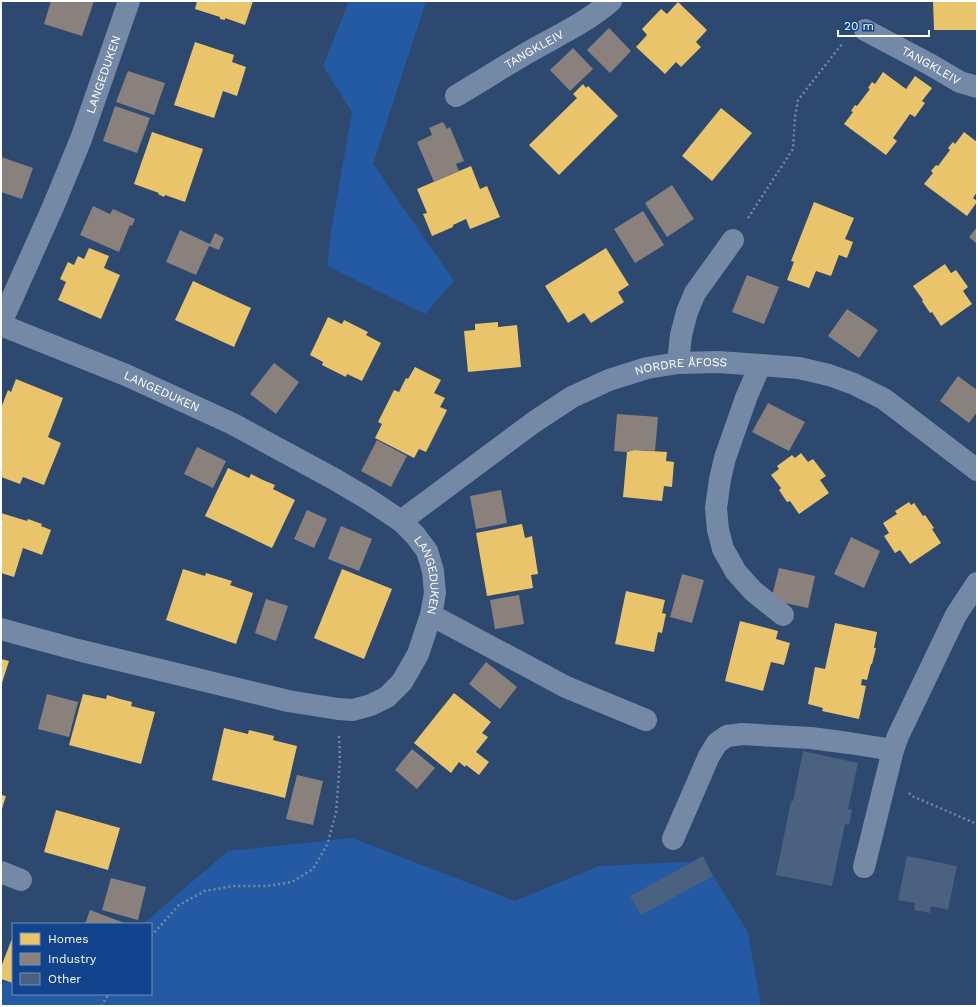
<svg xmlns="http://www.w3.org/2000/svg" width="978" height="1007" viewBox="0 0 978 1007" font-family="'Work Sans',sans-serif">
<rect width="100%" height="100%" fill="#2d4970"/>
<g fill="#235aa3">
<polygon points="349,1 426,1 373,164 454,281 425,314 327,266 331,231 352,112 323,66"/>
<polygon points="352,838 515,901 599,866 704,861 748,932 761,1006 1,1006 1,983 13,981 13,994 151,994 151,924 143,924 228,851"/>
</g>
<g fill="#e9c46a">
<polygon points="197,1 253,1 245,25 225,18 225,20 220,19 220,17 195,9"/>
<polygon points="933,1 977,1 977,30 934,30"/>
<polygon points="678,2 707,30 696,42 701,47 681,67 676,62 665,74 636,47 647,35 642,29 661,9 667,14"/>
<polygon points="195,42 234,55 232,62 246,67 237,96 223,91 214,118 174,105"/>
<polygon points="883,72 906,89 915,76 932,88 922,101 925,103 915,117 910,114 893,138 897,141 886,155 844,124 853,112 851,111 855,105 857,106 870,89 868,88 872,82 875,84"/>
<polygon points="583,84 586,88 588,86 618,116 559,175 529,145 577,98 573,94"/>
<polygon points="721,108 752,133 712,181 682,156"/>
<polygon points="152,132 203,149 185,202 165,195 164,197 158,194 159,193 134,184"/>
<polygon points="964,132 977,142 977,192 973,198 977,201 977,202 967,216 924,184 933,173 931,171 936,165 938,166 950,150 948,148 953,142 955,144"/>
<polygon points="471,166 480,189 487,186 500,217 470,229 466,219 453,225 453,227 432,236 423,214 427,213 417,189"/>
<polygon points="814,202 854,218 845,239 853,242 847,258 839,255 831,276 816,271 809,288 787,280 794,262 791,261"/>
<polygon points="89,248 109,256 104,268 120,275 101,319 58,300 66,282 60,279 68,262 74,265 78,256 84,259"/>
<polygon points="606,248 629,285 618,292 624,302 591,323 584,313 568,323 545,286"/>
<polygon points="945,264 951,273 956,270 968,287 963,291 972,304 941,326 932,312 930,313 922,301 923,300 913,286"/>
<polygon points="193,281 251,308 234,347 175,320"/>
<polygon points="328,317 342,324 344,320 368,332 366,335 381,343 362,381 347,374 346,377 322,365 323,362 310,355"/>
<polygon points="498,322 498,327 517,325 521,367 468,372 464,331 475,330 475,324"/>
<polygon points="415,367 441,380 434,393 445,398 440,407 447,410 426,452 419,449 414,458 375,438 382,424 378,422 394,390 399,392 406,378 408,379"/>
<polygon points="16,379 63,398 48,437 61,443 44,485 23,477 20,484 1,477 1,415 2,413 1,408 8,390 11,392"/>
<polygon points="634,450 667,452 666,461 674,462 672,487 664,486 662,501 623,497 627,452"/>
<polygon points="801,453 808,462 813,459 826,476 820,480 829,493 799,514 790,501 787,502 779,490 781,488 771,475 779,469 777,466 792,455 795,458"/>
<polygon points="228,468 249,478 251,474 263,480 275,485 273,489 295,500 272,548 205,516"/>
<polygon points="909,502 911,505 914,503 923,516 925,515 934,528 932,529 941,543 910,564 900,550 895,553 884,536 889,533 883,523 897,514 895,511"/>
<polygon points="1,513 27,521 28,519 42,524 41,526 51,530 42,555 23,548 14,577 1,573"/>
<polygon points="522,524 525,538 532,536 538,574 531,575 533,588 487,596 476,533"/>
<polygon points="183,569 205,576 206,573 232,581 230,585 253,593 236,644 166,620"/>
<polygon points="342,569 392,589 364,659 314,638"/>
<polygon points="626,591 665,600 662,613 666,614 662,633 658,632 654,652 615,644"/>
<polygon points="740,621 778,631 776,639 790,643 784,665 771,662 763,691 725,681"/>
<polygon points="835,623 877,632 874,648 876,648 872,664 871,664 867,680 862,679 861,685 866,686 859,719 822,711 823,708 808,704 815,667 825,669"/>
<polygon points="1,659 9,661 1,686"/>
<polygon points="454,693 491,722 482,733 488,737 476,752 489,762 479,775 466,765 465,767 459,762 451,773 414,743"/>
<polygon points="83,694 106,699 107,695 120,699 132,702 131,706 155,712 141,764 69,745"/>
<polygon points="224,728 248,734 249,730 274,736 273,740 297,746 285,798 212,780"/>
<polygon points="1,795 6,796 1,812"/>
<polygon points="56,810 120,828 108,870 44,852"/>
<polygon points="13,936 13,983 1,979 1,967"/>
</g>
<g fill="#8a817c">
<polygon points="51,1 94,1 82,36 44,24"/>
<polygon points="609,28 631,51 610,73 587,50"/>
<polygon points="573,48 593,69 570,91 550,70"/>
<polygon points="128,71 165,83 154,115 116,102"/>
<polygon points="115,106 150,118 137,153 103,141"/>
<polygon points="443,122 447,129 450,127 464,161 456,164 459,171 434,182 417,142 432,135 429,128"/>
<polygon points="1,157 33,168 22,199 1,192"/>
<polygon points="672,185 694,219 667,237 645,203"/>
<polygon points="93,206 110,214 113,209 135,219 132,226 130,225 119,252 80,235"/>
<polygon points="643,211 664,245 635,263 614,229"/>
<polygon points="977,227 977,244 969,237"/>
<polygon points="180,230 210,244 215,233 224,238 219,250 209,246 196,275 166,262"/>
<polygon points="747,275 779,287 764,324 732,312"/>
<polygon points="847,309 878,330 859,358 828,336"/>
<polygon points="274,363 299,382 276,414 250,394"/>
<polygon points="958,376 977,390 977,412 969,423 940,401"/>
<polygon points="768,403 805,422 789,451 752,432"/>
<polygon points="617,414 658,417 655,451 634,450 627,452 614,451"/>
<polygon points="377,440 407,456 391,487 361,471"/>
<polygon points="197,447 226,461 213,488 184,474"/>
<polygon points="501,490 507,523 476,529 470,496"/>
<polygon points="307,510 327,519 314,548 294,539"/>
<polygon points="341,526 372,539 359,571 328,559"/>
<polygon points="851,537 880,551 864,588 834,574"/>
<polygon points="779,568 815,576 808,608 771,600"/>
<polygon points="682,574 704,580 692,623 670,617"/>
<polygon points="519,595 524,624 495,629 490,600"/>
<polygon points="266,599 288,606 276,641 255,633"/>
<polygon points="486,662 517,687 500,709 469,684"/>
<polygon points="47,694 78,702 69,737 38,729"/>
<polygon points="412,749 435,768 417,789 395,770"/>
<polygon points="297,775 323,781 313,825 286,819"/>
<polygon points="111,878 146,887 138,920 102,910"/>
<polygon points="90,910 127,924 85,924"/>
</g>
<g fill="#4a6180">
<polygon points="803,751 858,763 848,809 852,810 849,825 845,824 832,886 776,875 791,801 793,801"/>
<polygon points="703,856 713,876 641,915 630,896"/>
<polygon points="907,856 957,866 948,910 931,906 930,913 914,910 915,903 898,900"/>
</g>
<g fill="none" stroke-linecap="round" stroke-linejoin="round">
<g stroke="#7489a5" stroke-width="2.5" stroke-dasharray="2 3" stroke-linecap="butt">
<polyline points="748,218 793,149 795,117 798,100 842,44"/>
<polyline points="909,793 912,796 977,824"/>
<polyline points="151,936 179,905 205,891 233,886 267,886 292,882 313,869 327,845 336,813 340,760 339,736"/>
<polyline points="101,1006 109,994"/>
</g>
<g stroke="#7489a5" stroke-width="22">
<path id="s1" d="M865 30 931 65 960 82 977 87"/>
<path id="s2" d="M456 96C478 83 500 69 522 56 552 38 585 24 611 1"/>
<path id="s3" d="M1 323 53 207 81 139 129 1"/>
<path id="s4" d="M1 325 126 375 233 424 336 480 368 499 401 521 415 535 427 551 433 571 435 593 431 615 418 654 402 682 387 697 371 705 353 710 338 709 288 701 78 650 1 629"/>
<polyline points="678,363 681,335 687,312 695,293 733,240"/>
<polyline points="760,365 746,398 725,458 720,479 716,508 718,530 723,549 736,572 753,591 783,615"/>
<path id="s5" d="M401 521 534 422 572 397 609 380 647 368 678 363 718 362 760 365 799 368 829 375 854 384 884 399 977 470"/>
<polyline points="431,615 566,687 646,720"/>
<polyline points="893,750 898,736 956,615 977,583"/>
<polyline points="673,839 709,756 717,743 727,736 742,734 811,738 849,743 893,750 864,867"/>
<polyline points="1,872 21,880"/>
</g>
</g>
<g text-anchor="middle" stroke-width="4" stroke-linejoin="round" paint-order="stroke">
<g font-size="12" fill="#fff" stroke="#11448c">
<text dy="4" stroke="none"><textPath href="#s2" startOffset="91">TANGKLEIV</textPath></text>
<text dy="4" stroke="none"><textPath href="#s1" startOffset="75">TANGKLEIV</textPath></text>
<text dy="4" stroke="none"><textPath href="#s3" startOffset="269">LANGEDUKEN</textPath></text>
<text dy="4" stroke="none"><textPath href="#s5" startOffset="326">NORDRE ÅFOSS</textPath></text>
<text dy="4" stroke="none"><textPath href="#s4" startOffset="174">LANGEDUKEN</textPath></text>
<text dy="4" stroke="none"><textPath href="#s4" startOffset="510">LANGEDUKEN</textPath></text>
</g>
</g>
<rect width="978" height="1007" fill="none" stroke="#ffffff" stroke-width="4"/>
<rect x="12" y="923" width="140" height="72" fill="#11448c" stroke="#708fba"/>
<rect x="20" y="933" width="20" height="12" fill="#e9c46a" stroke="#708fba"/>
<text x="48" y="943" font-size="12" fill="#ffffff">Homes</text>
<rect x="20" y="953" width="20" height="12" fill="#8a817c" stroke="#708fba"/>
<text x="48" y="963" font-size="12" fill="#ffffff">Industry</text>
<rect x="20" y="973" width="20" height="12" fill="#4a6180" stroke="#708fba"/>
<text x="48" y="983" font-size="12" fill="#ffffff">Other</text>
<path d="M838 30v6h91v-6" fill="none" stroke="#ffffff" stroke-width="2"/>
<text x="844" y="30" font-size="12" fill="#ffffff" stroke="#11448c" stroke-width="3" paint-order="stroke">20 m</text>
</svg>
